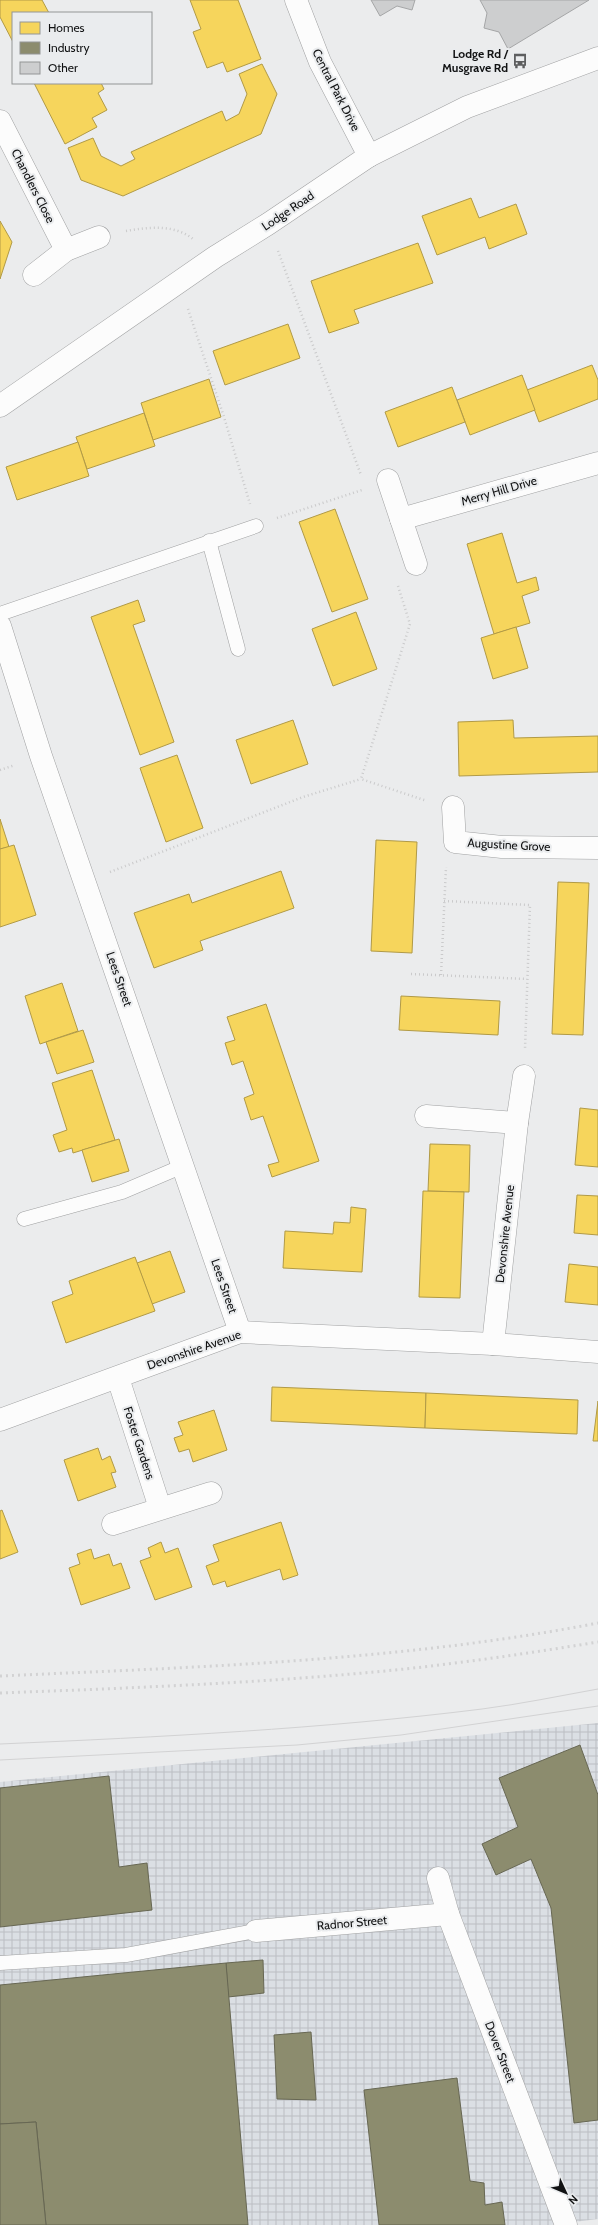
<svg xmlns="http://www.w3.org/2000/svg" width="598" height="2225" viewBox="0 0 598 2225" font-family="Cabin,sans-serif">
<defs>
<pattern id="industrial-grid" width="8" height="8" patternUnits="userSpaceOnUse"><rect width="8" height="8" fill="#dbdfe4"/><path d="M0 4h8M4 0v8" fill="none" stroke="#bbbec3"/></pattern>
</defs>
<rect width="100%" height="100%" fill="#ebeced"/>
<polygon fill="url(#industrial-grid)" points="598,1723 598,2219 550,2225 0,2225 0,1782"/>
<g fill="#f6d55c" stroke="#b19a46">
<polygon points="0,0 42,0 49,13 13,13 13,42 0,17"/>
<polygon points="190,0 238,0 261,59 227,72 223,62 207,68 193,32 201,29"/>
<polygon points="262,64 277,94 261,134 123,196 81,180 68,148 93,138 101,156 121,166 135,159 131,152 222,111 226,121 239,114 247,94 239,74"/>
<polygon points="34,83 101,83 104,89 98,93 107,110 92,118 97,127 65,144"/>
<polygon points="471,198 479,218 516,204 527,234 489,249 485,237 437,255 422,216"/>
<polygon points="0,221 12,242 0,279"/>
<polygon points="418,243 433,283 354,310 359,323 329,333 311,281"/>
<polygon points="288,324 300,358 225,385 213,351"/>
<polygon points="592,365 598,380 598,399 539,422 527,390"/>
<polygon points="522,375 535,410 470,435 457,400"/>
<polygon points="209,379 221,417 153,440 141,403"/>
<polygon points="452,387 465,422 398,447 385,412"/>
<polygon points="144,413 155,446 87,469 76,437"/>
<polygon points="78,442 89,476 17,500 6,467"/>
<polygon points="335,509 368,599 332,612 299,522"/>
<polygon points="502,533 517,583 536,577 539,590 522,596 530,623 494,634 467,544"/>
<polygon points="138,600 145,621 133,625 174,742 140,755 91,617"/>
<polygon points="356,612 377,669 333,686 312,629"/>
<polygon points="516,627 528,668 493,679 481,638"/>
<polygon points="293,720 308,764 251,784 236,740"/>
<polygon points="513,720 514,738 598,736 598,772 459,776 458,722"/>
<polygon points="177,755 203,828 166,842 140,768"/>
<polygon points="0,819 9,847 0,849"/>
<polygon points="376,840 417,842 412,953 371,951"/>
<polygon points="14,845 36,915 0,927 0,849"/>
<polygon points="281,871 294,908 200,941 203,950 154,968 134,913 189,894 192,903"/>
<polygon points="558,882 589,883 583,1035 552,1034"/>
<polygon points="62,983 78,1031 40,1044 25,996"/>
<polygon points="401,996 500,1001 498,1035 399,1030"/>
<polygon points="266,1004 319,1161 272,1177 268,1165 279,1162 263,1116 251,1120 244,1098 254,1094 243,1061 232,1065 225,1043 235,1040 227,1017"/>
<polygon points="83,1030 94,1062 57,1074 46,1042"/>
<polygon points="92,1070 115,1140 73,1153 72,1148 59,1152 53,1135 67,1130 52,1083"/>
<polygon points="580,1108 598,1110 598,1167 575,1165"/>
<polygon points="119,1139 129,1171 92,1182 82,1150"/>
<polygon points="430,1144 470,1145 469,1192 428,1191"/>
<polygon points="423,1191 464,1192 460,1298 419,1297"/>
<polygon points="577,1195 598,1196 598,1235 574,1233"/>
<polygon points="351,1207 366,1209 362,1272 283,1268 285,1231 333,1234 334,1222 350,1223"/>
<polygon points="170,1251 185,1292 152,1304 137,1263"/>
<polygon points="135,1257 155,1311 66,1343 52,1302 73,1294 69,1281"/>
<polygon points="569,1264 598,1267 598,1305 565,1302"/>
<polygon points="272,1387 426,1393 425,1428 271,1421"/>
<polygon points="426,1393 578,1400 577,1434 425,1428"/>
<polygon points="598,1401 598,1441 593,1441"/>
<polygon points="214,1410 227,1450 193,1462 189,1449 179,1452 174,1438 183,1435 178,1422"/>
<polygon points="98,1448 102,1460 110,1456 116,1472 111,1473 116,1487 78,1501 64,1460"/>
<polygon points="2,1510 18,1552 0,1559 0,1511"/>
<polygon points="281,1522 298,1575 283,1580 280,1569 227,1587 225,1581 213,1585 206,1566 219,1561 213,1545"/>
<polygon points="161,1542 165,1553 178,1548 192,1587 155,1600 140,1561 151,1557 148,1548"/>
<polygon points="91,1549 94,1559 109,1554 113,1566 121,1563 130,1588 81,1605 69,1568 80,1564 77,1554"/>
</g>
<g fill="#8c8c6e" stroke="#676753">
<polygon points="580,1745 598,1795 598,2120 574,2123 551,1908 531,1859 496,1875 482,1844 518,1827 499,1778"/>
<polygon points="109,1776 119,1867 147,1863 152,1910 0,1927 0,1788"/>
<polygon points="263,1960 264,1993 228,1997 226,1963"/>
<polygon points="226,1963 248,2225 46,2225 36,2122 0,2124 0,1985"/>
<polygon points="311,2032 316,2100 277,2099 274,2035"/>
<polygon points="457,2078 470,2181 484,2183 485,2205 502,2202 505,2225 379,2225 364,2090"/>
<polygon points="36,2122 46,2225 0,2225 0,2124"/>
</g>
<g fill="#cdcecf" stroke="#a5a6a7">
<polygon points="371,0 415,0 412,10 397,6 380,16"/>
<polygon points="480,0 589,0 508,49 499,32 484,28 487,13"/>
</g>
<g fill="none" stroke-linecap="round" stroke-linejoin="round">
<g stroke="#a0a1a2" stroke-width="15">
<g id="lane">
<polyline points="209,541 238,649"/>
<polyline points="0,614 256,526"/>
<polyline points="24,1219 122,1192 183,1166"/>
<polyline points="0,1963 126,1955 256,1931"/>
</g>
</g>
<g stroke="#a0a1a2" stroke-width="23">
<g id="street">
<polyline points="296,0 320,62 369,156"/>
<polyline points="0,121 66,250"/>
<polyline points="34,275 66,250 99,237"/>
<polyline points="388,480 416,564"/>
<polyline points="401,519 598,463"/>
<polyline points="0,626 41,756 240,1332"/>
<polyline points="453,807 455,842 502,847 598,848"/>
<polyline points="426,1116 517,1123"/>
<polyline points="493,1344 517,1123 524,1076"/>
<polyline points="118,1378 160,1508"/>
<polyline points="0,1420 240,1332 493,1344 598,1352"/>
<polyline points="113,1524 211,1493"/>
<polyline points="438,1878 448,1914 566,2225"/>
<polyline points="256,1931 448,1914"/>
</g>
</g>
<g stroke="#a0a1a2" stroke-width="23">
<polyline id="secondary" points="0,406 215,257 268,224 369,156 467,107 598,58"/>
</g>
<g stroke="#cacacb" stroke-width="2.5" stroke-dasharray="1 3" stroke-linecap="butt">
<path d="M126 231C149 227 174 224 193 239"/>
<polyline points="278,251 361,475"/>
<polyline points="188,309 224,417 250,504"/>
<polyline points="277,518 362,490"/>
<polyline points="398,586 410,624 361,779 427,801"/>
<polyline points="0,770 15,765"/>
<polyline points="110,872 303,797 361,779"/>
<polyline points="444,901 530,905 525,1049"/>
<polyline points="411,974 527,979"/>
<polyline points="441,975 446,867"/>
</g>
<use href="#lane" stroke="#fcfcfc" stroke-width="14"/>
<use href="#street" stroke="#fcfcfc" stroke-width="22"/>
<use href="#secondary" stroke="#fcfcfc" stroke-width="22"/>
<g stroke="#d2d2d3" stroke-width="1">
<path d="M0 1744C161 1737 322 1729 482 1709 521 1704 559 1696 598 1689"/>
<polyline points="0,1760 297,1745 401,1735 598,1706"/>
</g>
<g stroke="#d2d2d3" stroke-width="3" stroke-dasharray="2 4" stroke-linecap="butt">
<path d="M0 1676C200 1667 401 1661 598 1623"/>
<path d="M0 1693C131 1688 264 1683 395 1670 463 1663 530 1653 598 1642"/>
</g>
</g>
<defs>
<g id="bus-bare" transform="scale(1.2)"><path d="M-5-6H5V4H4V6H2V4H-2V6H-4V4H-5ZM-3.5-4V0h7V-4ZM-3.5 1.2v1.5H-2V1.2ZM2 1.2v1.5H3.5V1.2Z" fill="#5d5e5f" stroke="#eaecee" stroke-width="2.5" paint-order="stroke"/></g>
</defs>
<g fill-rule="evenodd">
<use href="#bus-bare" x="520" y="61"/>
</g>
<g text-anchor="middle" stroke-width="4" stroke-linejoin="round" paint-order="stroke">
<g font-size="12" font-weight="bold" fill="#111213" stroke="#eaecee" text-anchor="end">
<text x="508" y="58">Lodge Rd /<tspan x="508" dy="14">Musgrave Rd</tspan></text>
</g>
<g font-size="12" fill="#111213" stroke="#eaecee">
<text transform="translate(336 90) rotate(63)" y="4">Central Park Drive</text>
<text transform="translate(33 186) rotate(63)" y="4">Chandlers Close</text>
<text transform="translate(288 211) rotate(-34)" y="4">Lodge Road</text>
<text transform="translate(499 491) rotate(-16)" y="4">Merry Hill Drive</text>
<text transform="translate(509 845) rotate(3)" y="4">Augustine Grove</text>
<text transform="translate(119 979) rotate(71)" y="4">Lees Street</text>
<text transform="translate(505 1234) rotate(-84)" y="4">Devonshire Avenue</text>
<text transform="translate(224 1286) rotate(71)" y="4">Lees Street</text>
<text transform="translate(194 1350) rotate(-19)" y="4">Devonshire Avenue</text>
<text transform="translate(139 1443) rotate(72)" y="4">Foster Gardens</text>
<text transform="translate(352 1923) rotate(-5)" y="4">Radnor Street</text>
<text transform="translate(500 2052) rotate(69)" y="4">Dover Street</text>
</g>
</g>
<rect x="12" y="12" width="140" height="72" fill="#eaecee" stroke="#939596"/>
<rect x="20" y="22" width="20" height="12" fill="#f6d55c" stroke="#939596"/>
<text x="48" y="32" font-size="12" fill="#111213">Homes</text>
<rect x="20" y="42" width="20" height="12" fill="#8c8c6e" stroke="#939596"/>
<text x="48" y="52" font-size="12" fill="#111213">Industry</text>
<rect x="20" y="62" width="20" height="12" fill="#cdcecf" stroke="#939596"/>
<text x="48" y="72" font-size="12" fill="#111213">Other</text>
<g transform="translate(566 2193) rotate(134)" stroke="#eaecee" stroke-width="3" paint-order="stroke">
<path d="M0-3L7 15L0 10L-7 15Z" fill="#111213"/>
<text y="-6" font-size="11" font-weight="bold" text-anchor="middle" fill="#111213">N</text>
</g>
</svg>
